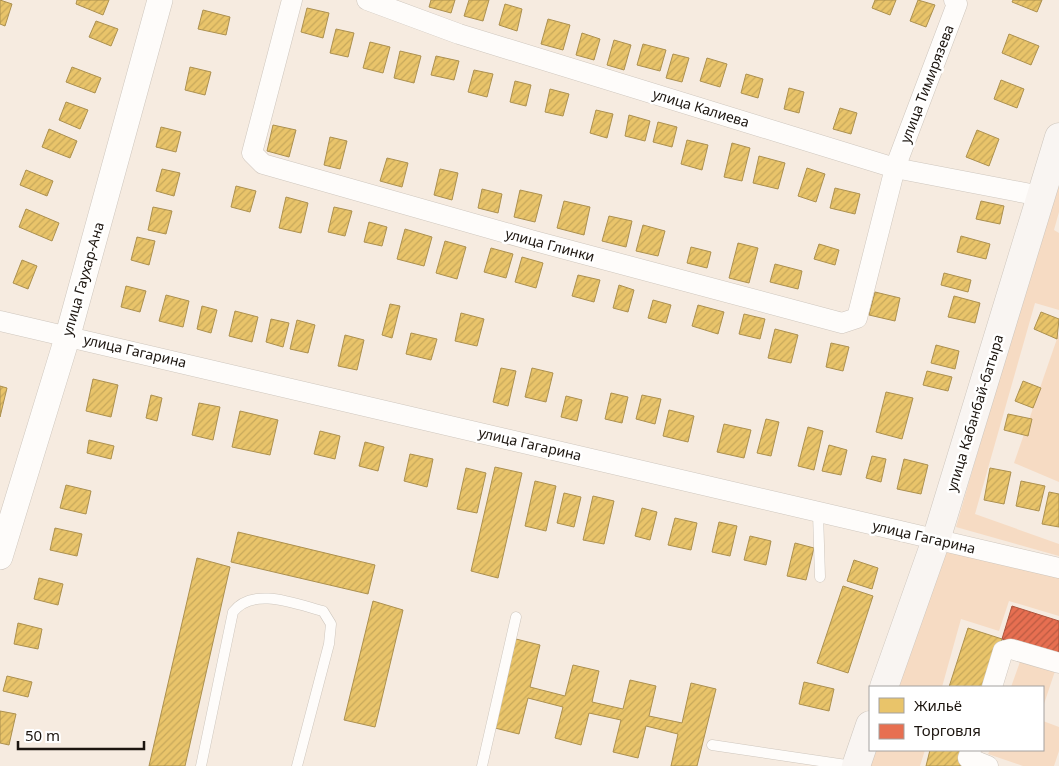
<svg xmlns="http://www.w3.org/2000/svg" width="1059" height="766" viewBox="0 0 1059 766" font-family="'Noto Sans',sans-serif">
<defs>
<pattern id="homes-hatch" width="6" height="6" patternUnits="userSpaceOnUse" patternTransform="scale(1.25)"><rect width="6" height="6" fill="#e9c46a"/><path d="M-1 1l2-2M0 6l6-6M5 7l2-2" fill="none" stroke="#c7a85b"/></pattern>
<pattern id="shops-hatch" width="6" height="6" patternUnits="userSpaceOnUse" patternTransform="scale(1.25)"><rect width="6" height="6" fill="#e76f51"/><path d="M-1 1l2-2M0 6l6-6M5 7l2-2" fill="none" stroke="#ba5a42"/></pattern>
</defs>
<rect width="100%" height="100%" fill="#f6ebe0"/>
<g fill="#f6dbc3">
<polygon points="1059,172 1059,212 1054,230 1059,233 1059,310 1035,303 975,514 1059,544 1059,556 956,527"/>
<polygon points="1059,333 1059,482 1014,463"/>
<polygon points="939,546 1059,574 1059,616 1009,601 999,631 961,619 942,687 890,687"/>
<polygon points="1021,659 1055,671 1043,707 1043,687 1011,687"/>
<polygon points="1043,721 1059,727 1059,751 1054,766 1023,766 988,754 990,750 1043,750"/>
<polygon points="870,750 925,750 920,766 863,766"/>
</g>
<g fill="url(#homes-hatch)" stroke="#ac904f">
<polygon points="0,0 12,4 5,26 0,24"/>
<polygon points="77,0 109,0 103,15 76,4"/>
<polygon points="431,0 455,0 451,13 429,7"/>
<polygon points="469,0 489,0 483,21 464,16"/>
<polygon points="875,0 896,0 890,15 872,8"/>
<polygon points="918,0 935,5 926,27 910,21"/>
<polygon points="1013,0 1042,0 1037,12 1012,2"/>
<polygon points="505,4 522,9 517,31 499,25"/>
<polygon points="307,8 329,13 323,38 301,32"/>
<polygon points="203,10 230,17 226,35 198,29"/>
<polygon points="548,19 570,25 563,50 541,44"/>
<polygon points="96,21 118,29 111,46 89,37"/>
<polygon points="336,29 354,33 348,57 330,53"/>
<polygon points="582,33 600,39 594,60 576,55"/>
<polygon points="1009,34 1039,46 1031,65 1002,53"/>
<polygon points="614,40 631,45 624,70 607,65"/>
<polygon points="370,42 390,47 383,73 363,68"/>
<polygon points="643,44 666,50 660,71 637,65"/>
<polygon points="400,51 421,56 414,83 394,78"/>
<polygon points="673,54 689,58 682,82 666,78"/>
<polygon points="436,56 459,61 454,80 431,75"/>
<polygon points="707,58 727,64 720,87 700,81"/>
<polygon points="72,67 101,78 95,93 66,82"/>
<polygon points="190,67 211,72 205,95 185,90"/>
<polygon points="474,70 493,74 487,97 468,92"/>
<polygon points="746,74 763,79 758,98 741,93"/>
<polygon points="1001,80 1024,89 1017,108 994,99"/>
<polygon points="515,81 531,85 526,106 510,102"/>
<polygon points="789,88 804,92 799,113 784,109"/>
<polygon points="550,89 569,94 563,116 545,112"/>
<polygon points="66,102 88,110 80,129 59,120"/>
<polygon points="840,108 857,113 851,134 833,129"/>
<polygon points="596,110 613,114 607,138 590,133"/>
<polygon points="629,115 650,121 645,141 625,136"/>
<polygon points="658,122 677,127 672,147 653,142"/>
<polygon points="273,125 296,130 289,157 267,151"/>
<polygon points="161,127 181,132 176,152 156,147"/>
<polygon points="49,129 77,141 70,158 42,147"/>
<polygon points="977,130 999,139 989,166 966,157"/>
<polygon points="330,137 347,141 340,169 324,165"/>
<polygon points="687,140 708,145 702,170 681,164"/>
<polygon points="732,143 750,148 742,181 724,177"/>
<polygon points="759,156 785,163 778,189 753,183"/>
<polygon points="387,158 408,163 402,187 380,181"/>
<polygon points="807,168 825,174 816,202 798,196"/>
<polygon points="162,169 180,173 174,196 156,191"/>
<polygon points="440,169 458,173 452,200 434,195"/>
<polygon points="26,170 53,181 47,196 20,185"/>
<polygon points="236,186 256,191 250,212 231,207"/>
<polygon points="835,188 860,194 855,214 830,208"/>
<polygon points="482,189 502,194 498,213 478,208"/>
<polygon points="520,190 542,195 535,222 514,217"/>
<polygon points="286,197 308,203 301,233 279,228"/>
<polygon points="564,201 590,207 584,235 557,228"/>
<polygon points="981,201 1004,206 1000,224 976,219"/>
<polygon points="153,207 172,211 166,234 148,230"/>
<polygon points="334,207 352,211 345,236 328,232"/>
<polygon points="26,209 59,223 52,241 19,227"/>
<polygon points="609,216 632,221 626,247 602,241"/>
<polygon points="369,222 387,227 382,246 364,242"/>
<polygon points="643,225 665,231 658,256 636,251"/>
<polygon points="405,229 432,237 424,266 397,259"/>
<polygon points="961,236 990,244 986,259 957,252"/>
<polygon points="137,237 155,241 149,265 131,260"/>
<polygon points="445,241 466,247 457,279 436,273"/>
<polygon points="738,243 758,248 749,283 729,278"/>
<polygon points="819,244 839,250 835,265 814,259"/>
<polygon points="691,247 711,252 707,268 687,263"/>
<polygon points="491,248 513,254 506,278 484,272"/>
<polygon points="522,257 543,263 536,288 515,282"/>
<polygon points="22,260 37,266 28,289 13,283"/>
<polygon points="775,264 802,271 798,289 770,282"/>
<polygon points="944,273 971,280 968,292 941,285"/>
<polygon points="578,275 600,280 594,302 572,296"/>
<polygon points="619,285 634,290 628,312 613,308"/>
<polygon points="126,286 146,291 140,312 121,307"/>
<polygon points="875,292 900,298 895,321 869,315"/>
<polygon points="166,295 189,301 183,327 159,321"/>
<polygon points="954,296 980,303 975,323 948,317"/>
<polygon points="653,300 671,305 666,323 648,318"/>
<polygon points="390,304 400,306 392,338 382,335"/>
<polygon points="698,305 724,312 718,334 692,326"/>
<polygon points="202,306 217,310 211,333 197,329"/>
<polygon points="235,311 258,317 252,342 229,336"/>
<polygon points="1041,312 1059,319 1057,339 1034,329"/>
<polygon points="461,313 484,319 477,346 455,341"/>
<polygon points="744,314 765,319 760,339 739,334"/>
<polygon points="271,319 289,323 283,347 266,342"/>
<polygon points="297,320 315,325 308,353 290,349"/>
<polygon points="775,329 798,335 791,363 768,358"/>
<polygon points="411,333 437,339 431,360 406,354"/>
<polygon points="345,335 364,340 357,370 338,366"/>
<polygon points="831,343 849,347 843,371 826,367"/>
<polygon points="936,345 959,351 955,369 931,363"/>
<polygon points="501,368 516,371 508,406 493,402"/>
<polygon points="532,368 553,373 546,402 525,397"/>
<polygon points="927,371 952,377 948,391 923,385"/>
<polygon points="93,379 118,385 111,417 86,411"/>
<polygon points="1023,381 1041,388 1033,408 1015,401"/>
<polygon points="0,386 7,388 0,417"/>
<polygon points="886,392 913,398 902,439 876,432"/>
<polygon points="611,393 628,397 622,423 605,419"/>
<polygon points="151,395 162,398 157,421 146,418"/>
<polygon points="642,395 661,399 655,424 636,419"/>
<polygon points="566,396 582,400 577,421 561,417"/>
<polygon points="199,403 220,407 213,440 192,435"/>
<polygon points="669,410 694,416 688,442 663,436"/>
<polygon points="240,411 278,420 270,455 232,447"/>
<polygon points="1008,414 1032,419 1028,436 1004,430"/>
<polygon points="766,419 779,422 771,456 757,453"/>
<polygon points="724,424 751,430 744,458 717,452"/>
<polygon points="808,427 823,431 814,470 798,466"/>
<polygon points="320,431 340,436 335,459 314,454"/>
<polygon points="89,440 114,446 111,459 87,453"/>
<polygon points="365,442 384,447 378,471 359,466"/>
<polygon points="829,445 847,450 841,475 822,471"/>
<polygon points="410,454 433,459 427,487 404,481"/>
<polygon points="872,456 886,459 881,482 866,478"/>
<polygon points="904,459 928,465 921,494 897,489"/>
<polygon points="495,467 522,473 498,578 471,571"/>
<polygon points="466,468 486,473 477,513 457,509"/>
<polygon points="990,468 1011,472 1004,504 984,500"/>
<polygon points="535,481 556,486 546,531 525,526"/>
<polygon points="1021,481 1045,486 1039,511 1016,506"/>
<polygon points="66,485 91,491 86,514 60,508"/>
<polygon points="1049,492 1059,494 1059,527 1042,524"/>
<polygon points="564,493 581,497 574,527 557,523"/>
<polygon points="593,496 614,501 604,544 583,540"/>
<polygon points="642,508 657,512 650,540 635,536"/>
<polygon points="675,518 697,523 691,550 668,545"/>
<polygon points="719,522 737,526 730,556 712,552"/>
<polygon points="55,528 82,534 77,556 50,550"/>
<polygon points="238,532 375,565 368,594 231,562"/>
<polygon points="750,536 771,541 766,565 744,560"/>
<polygon points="795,543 814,548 806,580 787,576"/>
<polygon points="197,558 230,567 185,766 149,766"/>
<polygon points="854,560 878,568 872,589 847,581"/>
<polygon points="39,578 63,584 58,605 34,599"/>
<polygon points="843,586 873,596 848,673 817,663"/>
<polygon points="373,601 403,610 375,727 344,720"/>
<polygon points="18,623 42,629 38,649 14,644"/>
<polygon points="968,628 1002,639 987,687 949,687"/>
<polygon points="516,639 540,645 530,687 565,696 573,665 599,671 592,702 623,709 630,680 656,686 649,716 682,723 691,683 716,689 697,766 671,766 678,734 646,726 638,758 613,752 621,720 589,713 581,745 555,738 563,707 528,698 519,734 495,728"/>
<polygon points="7,676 32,682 28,697 3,691"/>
<polygon points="804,682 834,689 829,711 799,704"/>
<polygon points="0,711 16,714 9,745 0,743"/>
<polygon points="930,750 968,750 963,766 926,766"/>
</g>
<polygon fill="url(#shops-hatch)" stroke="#aa543d" points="1012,606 1059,621 1059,656 1002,639"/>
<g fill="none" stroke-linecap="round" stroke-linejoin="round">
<g stroke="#cec6bd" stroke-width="11">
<g id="service">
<polyline points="818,513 820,577"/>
<polyline points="712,745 853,766"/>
<path d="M201 766 233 612C253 586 296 604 323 611L331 624 329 644 297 766"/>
<polyline points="482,766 516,617"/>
</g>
</g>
<g stroke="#cec6bd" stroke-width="21">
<g id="minor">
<polyline points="292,0 252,153 263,164 531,240 842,323 857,318 895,168 957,4 954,0"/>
<polyline points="367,0 459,34 895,168 1041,196"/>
<polyline points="0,321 1059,568"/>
<polyline points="992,687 1003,651 1011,649 1059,663"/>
<polyline points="971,750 968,758 988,766"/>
</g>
</g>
<g stroke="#cec6bd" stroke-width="26">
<polyline id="tertiary" points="0,557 68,335 160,0"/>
</g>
<g stroke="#cec6bd" stroke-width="29">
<g id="secondary">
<polyline points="884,687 936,540 1059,137"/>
<polyline points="856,766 870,725"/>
</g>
</g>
<use href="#service" stroke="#fefcfa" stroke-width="10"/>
<use href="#minor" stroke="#fefcfa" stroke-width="20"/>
<use href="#tertiary" stroke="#fefcfa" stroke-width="25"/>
<use href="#secondary" stroke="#f9f5f2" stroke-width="28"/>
</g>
<g text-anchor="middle" stroke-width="5" stroke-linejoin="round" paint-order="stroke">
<g font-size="14" fill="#1c150f" stroke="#fff">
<text transform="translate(927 84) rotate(-69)" y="5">улица Тимирязева</text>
<text transform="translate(701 108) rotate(17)" y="5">улица Калиева</text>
<text transform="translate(550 245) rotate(15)" y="5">улица Глинки</text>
<text transform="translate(83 279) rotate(-74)" y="5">улица Гаухар-Ана</text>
<text transform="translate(135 351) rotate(13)" y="5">улица Гагарина</text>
<text transform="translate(975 413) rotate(-73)" y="5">улица Кабанбай-батыра</text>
<text transform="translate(530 444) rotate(13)" y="5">улица Гагарина</text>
<text transform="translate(924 537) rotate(13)" y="5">улица Гагарина</text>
</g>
</g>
<rect x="869" y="686" width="175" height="65" fill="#ffffff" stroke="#a4a19f"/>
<rect x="879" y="698" width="25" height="15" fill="#e9c46a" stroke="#a4a19f"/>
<text x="914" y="711" font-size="15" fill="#1c150f">Жильё</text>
<rect x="879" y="724" width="25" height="15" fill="#e76f51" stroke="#a4a19f"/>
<text x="914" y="736" font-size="15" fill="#1c150f">Торговля</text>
<path d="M18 741v8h126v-8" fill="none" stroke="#1c150f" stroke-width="2.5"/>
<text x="25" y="741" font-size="15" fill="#1c150f" stroke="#ffffff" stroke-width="4" paint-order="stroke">50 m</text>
</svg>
